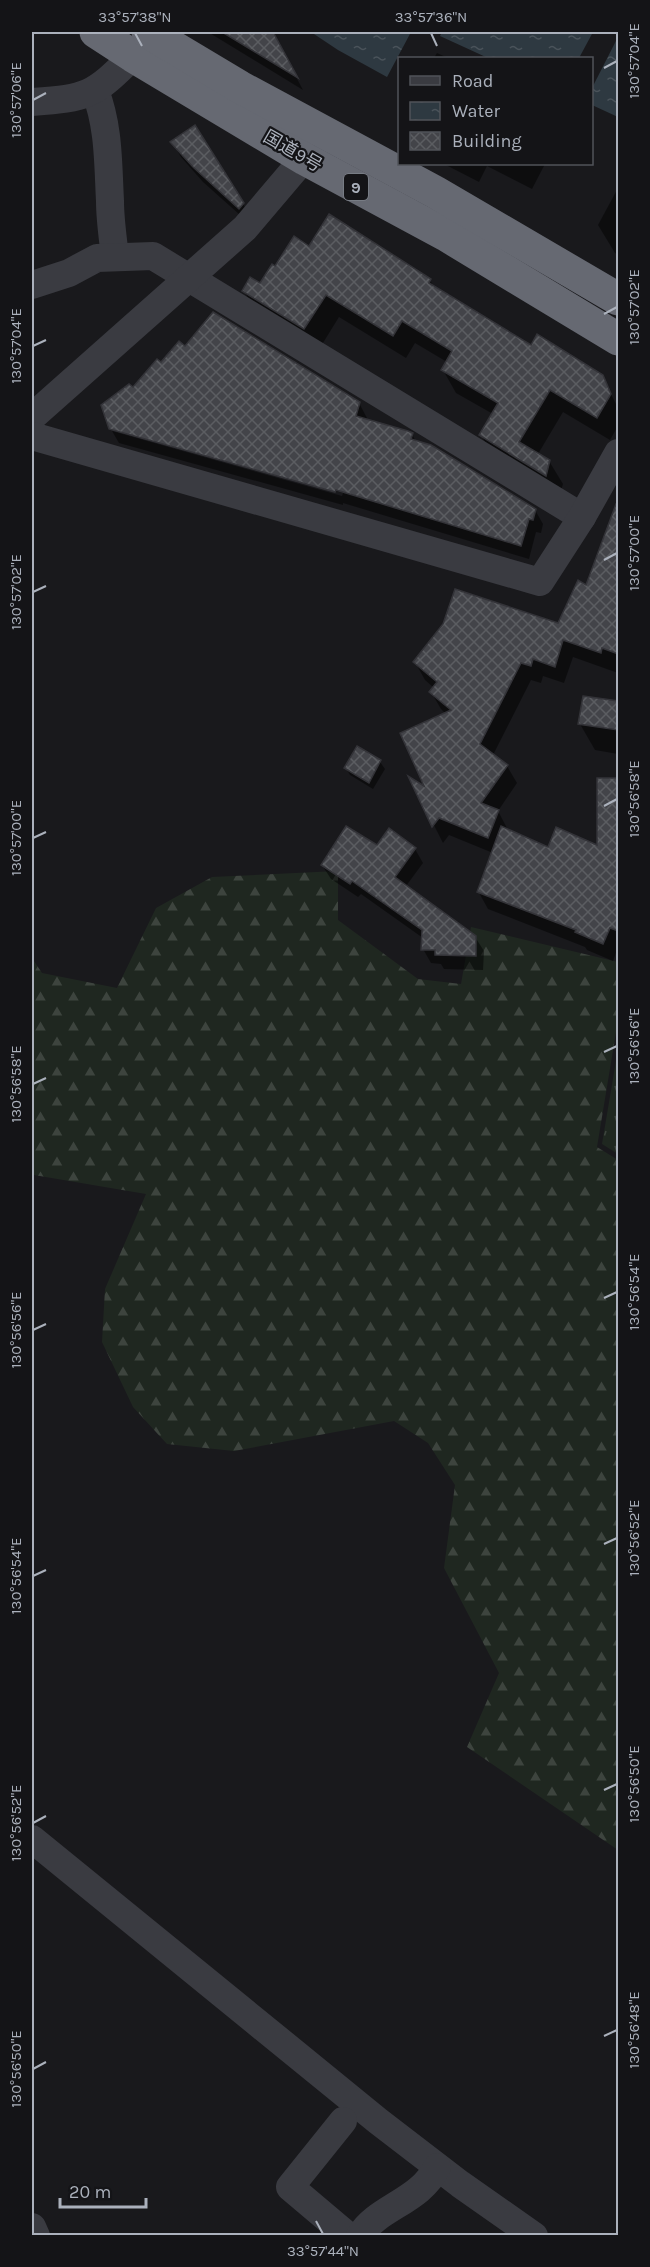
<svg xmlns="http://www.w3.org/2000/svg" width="650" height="2267" viewBox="0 0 650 2267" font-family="Karla,'Noto Sans JP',sans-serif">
<defs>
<pattern id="forest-firs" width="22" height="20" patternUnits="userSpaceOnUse" patternTransform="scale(1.5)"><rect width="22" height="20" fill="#1f2720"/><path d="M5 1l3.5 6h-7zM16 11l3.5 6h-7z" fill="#3d443e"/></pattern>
<pattern id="park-tufts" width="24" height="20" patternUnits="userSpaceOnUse" patternTransform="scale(1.5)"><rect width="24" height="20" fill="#1f2720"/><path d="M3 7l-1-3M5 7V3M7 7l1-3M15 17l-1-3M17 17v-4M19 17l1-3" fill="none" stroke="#3d443e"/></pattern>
<pattern id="water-ripples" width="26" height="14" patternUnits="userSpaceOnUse" patternTransform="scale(1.5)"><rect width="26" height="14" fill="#2e3941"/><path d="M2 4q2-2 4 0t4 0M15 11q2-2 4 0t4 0" fill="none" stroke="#4a535a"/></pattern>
<pattern id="building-cross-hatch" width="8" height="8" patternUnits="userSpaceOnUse" patternTransform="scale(1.5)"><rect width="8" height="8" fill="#434449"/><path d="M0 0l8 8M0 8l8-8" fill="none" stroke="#5b5d61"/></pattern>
</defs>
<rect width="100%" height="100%" fill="#19191c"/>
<polygon fill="url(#forest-firs)" points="338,871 338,920 418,979 461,984 471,927 618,962 618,1020 597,1147 618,1160 618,1850 467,1747 499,1673 444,1568 455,1485 428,1443 394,1421 234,1451 167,1444 133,1407 102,1342 105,1289 146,1194 34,1175 32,1177 32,958 42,973 117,988 156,908 212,877"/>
<polygon fill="url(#park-tufts)" points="618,1060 618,1154 602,1144 616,1061"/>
<g fill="url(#water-ripples)">
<polygon points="311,32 411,32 387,77 338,50"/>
<polygon points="442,32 593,32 579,58 488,58 440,36"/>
<polygon points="618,37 618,117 592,105 592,88"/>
</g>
<g fill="#0007">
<polygon points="208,32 272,32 303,90"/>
<polygon points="437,53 448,58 434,58"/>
<polygon points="172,142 243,204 252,219 249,223 203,182 181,157"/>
<polygon points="444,164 545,164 532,189 487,166 479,182"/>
<polygon points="618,188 618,255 615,253 598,225"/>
<polygon points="310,248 430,280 435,289 531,347 602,376 618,408 618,426 610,440 563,412 538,454 549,461 563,484 559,497 494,458 481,435 493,414 456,393 443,370 447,362 415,343 406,358 339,317 318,351 257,314 244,291 260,285 276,268"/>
<polygon points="186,348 359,403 367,418 366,421 412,434 416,442 535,510 543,524 541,533 536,532 529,559 343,503 343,505 119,443 112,431 342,496 343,493 112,428 112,430 111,428 134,389 161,364"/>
<polygon points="618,514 618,673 573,657 564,683 543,676 541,683 531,680 493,755 507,766 517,783 498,811 508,830 549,849 598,847 598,822 618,822 618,947 613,961 587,950 585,947 488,909 478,891 493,853 449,835 443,843 411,780 427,789 446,714 441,709 431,692 434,688 425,680 415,662 558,625 587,587"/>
<polygon points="584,697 618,702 618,754 595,750 580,724"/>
<polygon points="357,748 380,762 385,769 373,789 350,775 346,768"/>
<polygon points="390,830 415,849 423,863 406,886 475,937 484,951 483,970 444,969 441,964 431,963 423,949 423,938 361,894 358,897 331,879 322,865 377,847"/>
</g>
<g fill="url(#building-cross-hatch)" stroke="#333338" stroke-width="1.5">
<polygon points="222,32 273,32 298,78"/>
<polygon points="195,125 244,203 239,209 193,167 170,142"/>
<polygon points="329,214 431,279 429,283 531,345 537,334 603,375 611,394 597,418 550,390 519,442 550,460 546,476 479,435 498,403 441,370 452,351 402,321 393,336 326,295 304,329 242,291 250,277 260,283 272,264 275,266 294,236 309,246"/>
<polygon points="213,312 360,402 356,416 408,431 413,433 411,439 431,445 536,509 533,520 529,519 521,546 336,490 335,492 109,429 101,405 129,384 133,387 157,359 161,362 179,341 185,346"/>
<polygon points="616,504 618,505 618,654 602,648 601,653 563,640 555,667 533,659 531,666 521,663 480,744 508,765 481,803 499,810 488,838 439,818 432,827 408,776 424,786 400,733 451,710 429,692 437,682 413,662 443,624 455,589 558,623 578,580 586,585"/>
<polygon points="583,696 618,701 618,730 578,724"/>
<polygon points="357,746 381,760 369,783 344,768"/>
<polygon points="597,778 618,778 618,931 610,928 603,944 575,932 576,930 477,892 501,826 548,847 556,827 597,845"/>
<polygon points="346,826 377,845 389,828 416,848 395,877 476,936 476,956 435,955 435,950 421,950 422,930 352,881 350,884 321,865"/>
</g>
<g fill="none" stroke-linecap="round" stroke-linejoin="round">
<g stroke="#3a3b41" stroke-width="28">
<path d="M95 91C109 126 108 164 110 201 110 220 113 239 115 257"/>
<path d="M32 102C88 98 93 96 133 56"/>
<polyline points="32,285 69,273 97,258 153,256 582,517"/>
<polyline points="32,417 245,228 318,142"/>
<polyline points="32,436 540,582 582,517 618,453"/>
<polyline points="32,1839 378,2121 460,2184 534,2236"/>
<polyline points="343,2121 290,2187 348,2236"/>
<polyline points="32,2227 36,2236"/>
<path d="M360 2236C377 2207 420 2202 437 2167"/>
</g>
<g stroke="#666972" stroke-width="33">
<polyline points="96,32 133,56 305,159 446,235 618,339"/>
<polyline points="148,32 240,87 435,192 618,299"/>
</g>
</g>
<path fill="none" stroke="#abb1bc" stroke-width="2" d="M135 33 142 46M431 33 437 46M604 68 617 61M33 100 46 93M604 314 617 307M33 346 46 340M604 560 617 553M33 592 46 586M604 806 617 799M33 838 46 832M604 1052 617 1046M33 1084 46 1078M604 1298 617 1292M33 1330 46 1324M604 1544 617 1538M33 1576 46 1570M604 1790 617 1784M33 1823 46 1816M604 2036 617 2030M33 2069 46 2062M316 2221 323 2234"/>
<g text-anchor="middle" stroke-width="4.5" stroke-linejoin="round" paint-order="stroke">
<rect fill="#141417" stroke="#7e828a" stroke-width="1.5" x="344" y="174" width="24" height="26" rx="4.5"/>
<g font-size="16" font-weight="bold" fill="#abb1bc">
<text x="356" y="193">9</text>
</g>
<g font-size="18" fill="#abb1bc" stroke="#141417">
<text transform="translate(293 151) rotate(30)" y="6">国道9号</text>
</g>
</g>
<rect width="650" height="2267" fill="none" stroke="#141417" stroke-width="66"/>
<rect x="398" y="57" width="195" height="108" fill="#141417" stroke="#505359" stroke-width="1.5"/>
<rect x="410" y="76" width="30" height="9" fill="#3a3b41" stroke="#505359" stroke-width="1.5"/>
<text x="452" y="87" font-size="18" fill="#abb1bc">Road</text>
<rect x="410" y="102" width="30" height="18" fill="url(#water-ripples)" stroke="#505359" stroke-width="1.5"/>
<text x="452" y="117" font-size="18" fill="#abb1bc">Water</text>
<rect x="410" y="132" width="30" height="18" fill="url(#building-cross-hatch)" stroke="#505359" stroke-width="1.5"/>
<text x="452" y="147" font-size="18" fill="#abb1bc">Building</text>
<path d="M60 2198v9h86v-9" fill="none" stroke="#abb1bc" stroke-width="3"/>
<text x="69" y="2198" font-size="18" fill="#abb1bc" stroke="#141417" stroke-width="4.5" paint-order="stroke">20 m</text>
<rect x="33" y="33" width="584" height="2201" fill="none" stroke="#abb1bc" stroke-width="2"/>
<g font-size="15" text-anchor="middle" fill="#abb1bc">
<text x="135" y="22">33°57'38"N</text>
<text x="431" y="22">33°57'36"N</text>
<text transform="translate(634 61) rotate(-90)" y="5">130°57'04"E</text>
<text transform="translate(16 100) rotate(-90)" y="5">130°57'06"E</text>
<text transform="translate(634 307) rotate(-90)" y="5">130°57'02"E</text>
<text transform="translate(16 346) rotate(-90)" y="5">130°57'04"E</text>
<text transform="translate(634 553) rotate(-90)" y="5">130°57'00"E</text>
<text transform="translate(16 592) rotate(-90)" y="5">130°57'02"E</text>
<text transform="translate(634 799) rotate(-90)" y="5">130°56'58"E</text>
<text transform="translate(16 838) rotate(-90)" y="5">130°57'00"E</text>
<text transform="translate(634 1046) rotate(-90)" y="5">130°56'56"E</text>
<text transform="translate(16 1084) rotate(-90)" y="5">130°56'58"E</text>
<text transform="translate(634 1292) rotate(-90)" y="5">130°56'54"E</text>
<text transform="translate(16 1330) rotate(-90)" y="5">130°56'56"E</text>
<text transform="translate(634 1538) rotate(-90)" y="5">130°56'52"E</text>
<text transform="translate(16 1576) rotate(-90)" y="5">130°56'54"E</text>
<text transform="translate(634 1784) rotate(-90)" y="5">130°56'50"E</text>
<text transform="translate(16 1823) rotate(-90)" y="5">130°56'52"E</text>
<text transform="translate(634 2030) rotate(-90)" y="5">130°56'48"E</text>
<text transform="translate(16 2069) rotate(-90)" y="5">130°56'50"E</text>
<text x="323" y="2256">33°57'44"N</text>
</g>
</svg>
